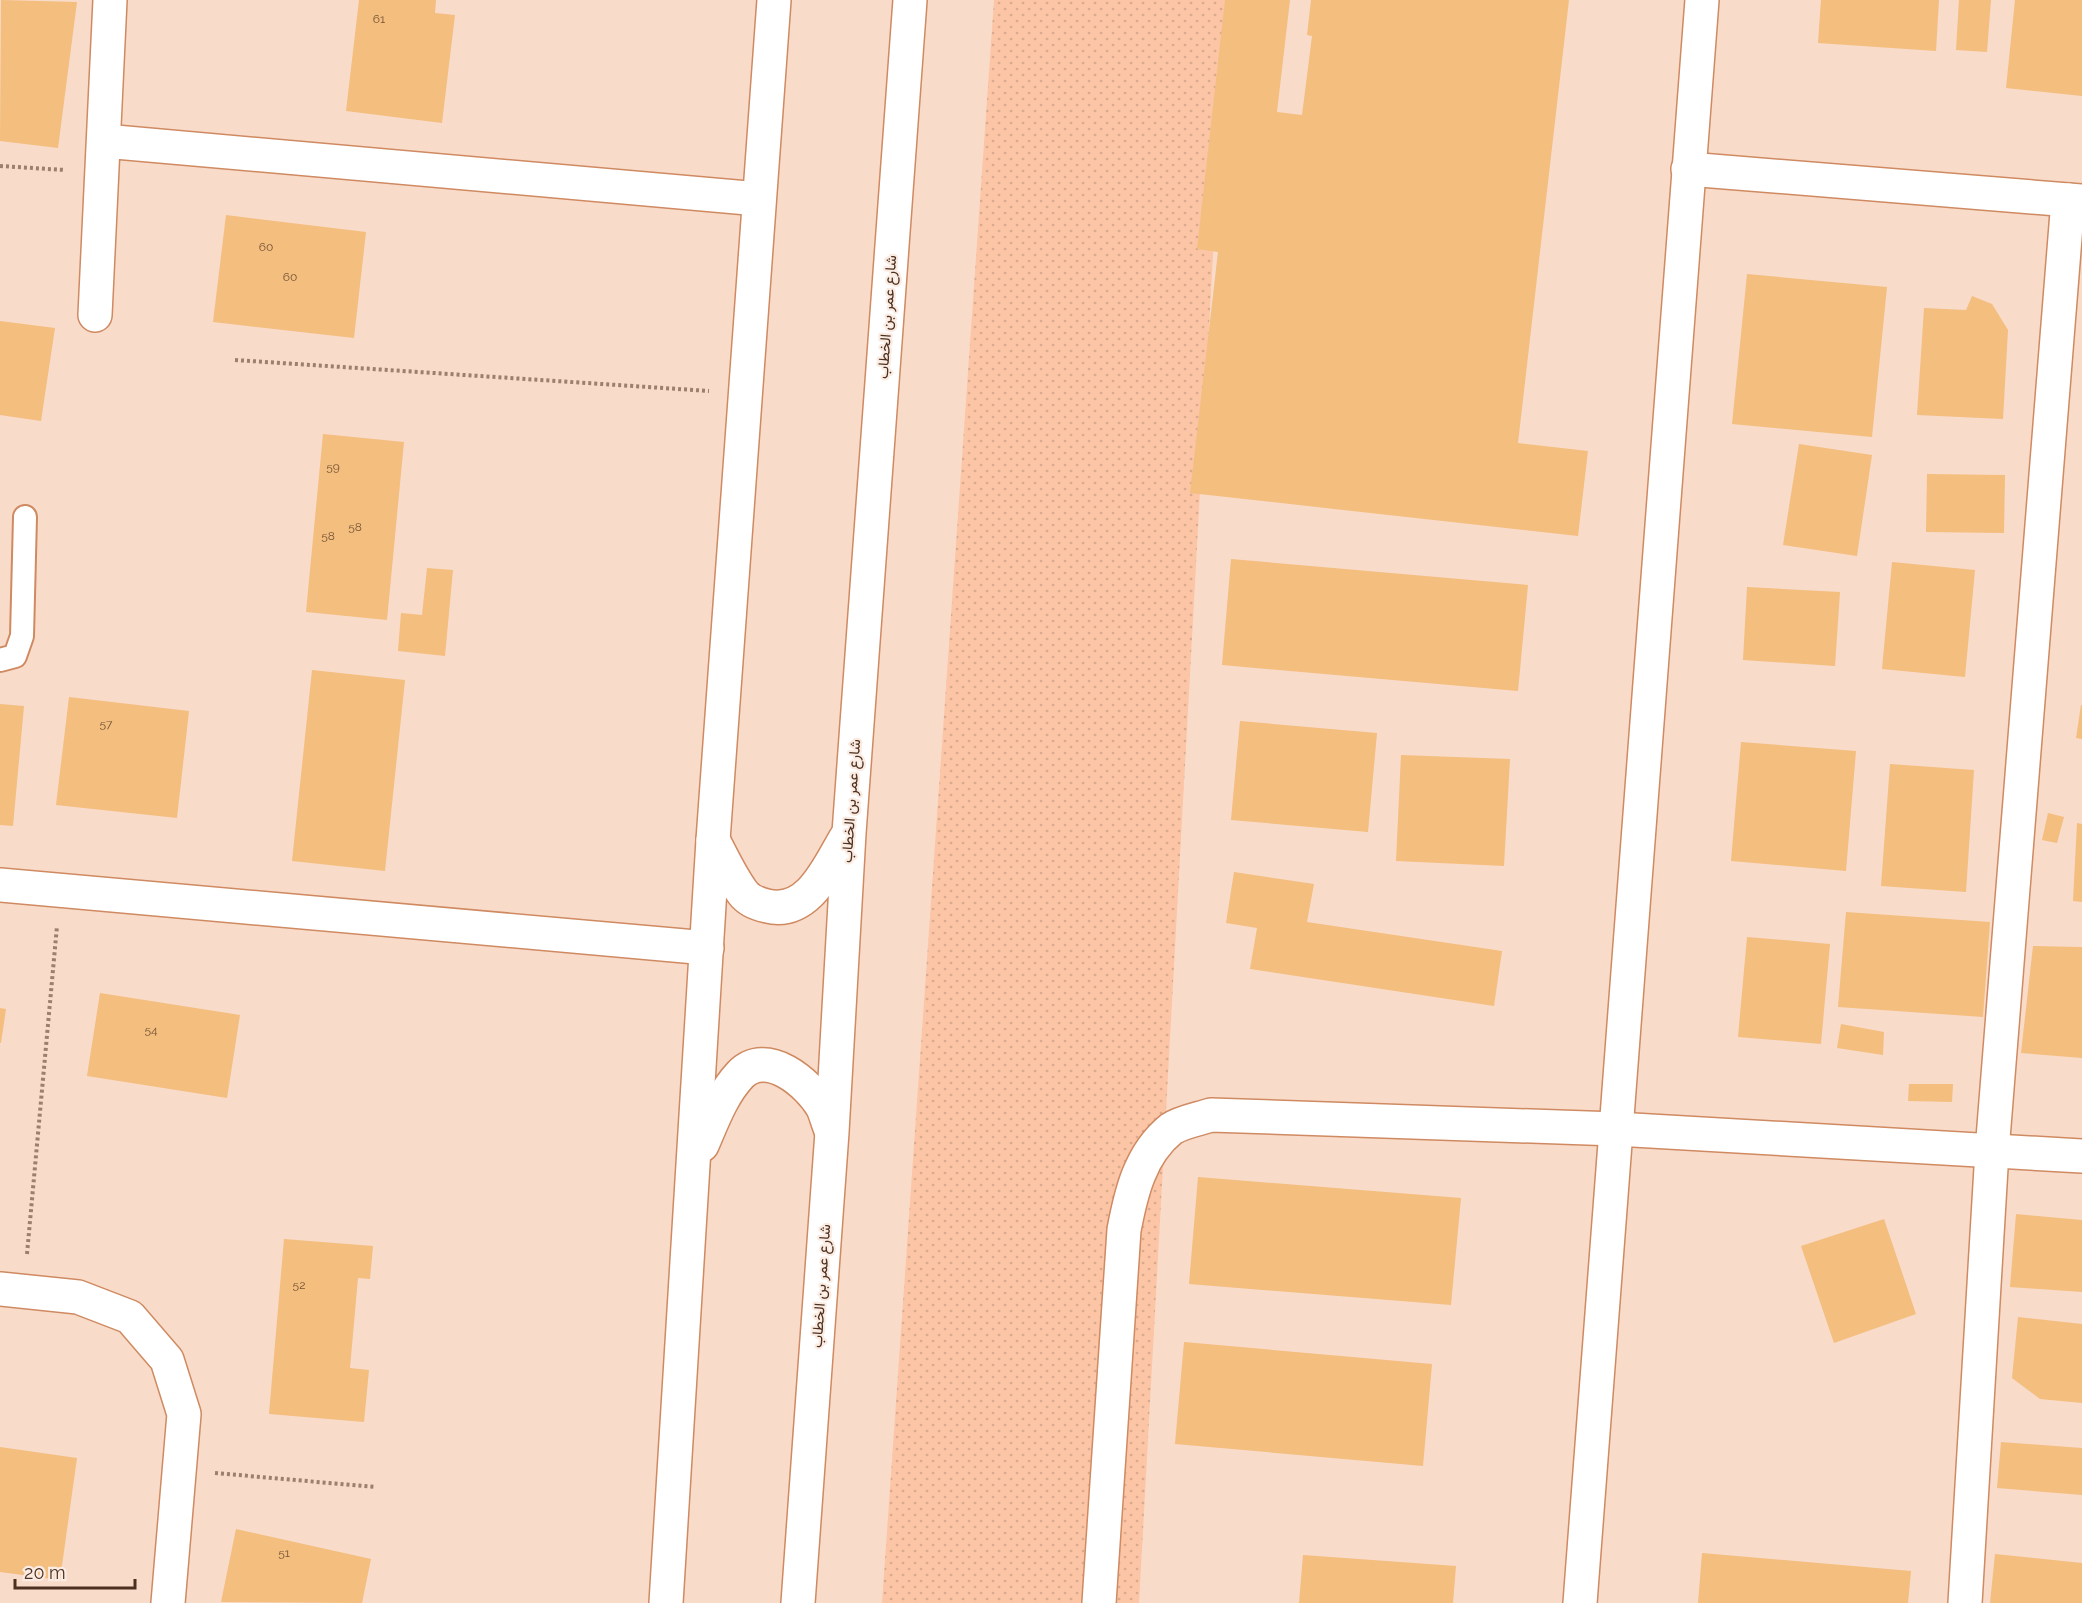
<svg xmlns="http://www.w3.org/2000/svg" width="2082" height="1603" viewBox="0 0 2082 1603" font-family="Raleway,Vazirmatn,sans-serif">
<defs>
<pattern id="grass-dots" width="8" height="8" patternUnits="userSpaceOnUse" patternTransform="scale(1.5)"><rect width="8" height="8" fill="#fcc5a6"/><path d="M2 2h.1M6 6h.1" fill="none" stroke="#daaa8e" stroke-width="1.8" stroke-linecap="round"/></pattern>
</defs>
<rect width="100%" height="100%" fill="#f9dbca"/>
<polygon fill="url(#grass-dots)" points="994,0 1227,0 1139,1603 882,1603"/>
<g fill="#f3be7e">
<polygon points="1,0 77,2 58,148 0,141"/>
<polygon points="359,0 436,0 435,13 455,15 442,123 346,111"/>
<polygon points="1225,0 1290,0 1277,112 1302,115 1312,36 1307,35 1311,0 1569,0 1518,443 1588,451 1578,536 1190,493 1218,252 1197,249"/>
<polygon points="1821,0 1939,0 1936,51 1818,43"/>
<polygon points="1959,0 1991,0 1987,52 1956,50"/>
<polygon points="2015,0 2082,0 2082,96 2006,88"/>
<polygon points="226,215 366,232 354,338 213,322"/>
<polygon points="1747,274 1887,287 1872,437 1732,424"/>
<polygon points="1972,296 1992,304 2008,330 2003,419 1917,415 1924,308 1966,310"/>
<polygon points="0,321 55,328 41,421 0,415"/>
<polygon points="323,434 404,442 387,620 306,612"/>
<polygon points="1799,444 1872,455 1857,556 1783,545"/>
<polygon points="1927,474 2005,475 2004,533 1926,532"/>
<polygon points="1231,559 1528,585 1518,691 1222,665"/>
<polygon points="1892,562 1975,570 1965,677 1882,669"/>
<polygon points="427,568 453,570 445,656 398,651 401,613 422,615"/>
<polygon points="1747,587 1840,592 1835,666 1743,660"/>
<polygon points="312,670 405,680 385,871 292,861"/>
<polygon points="69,697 189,711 177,818 56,805"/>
<polygon points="0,704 24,706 13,826 0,825"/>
<polygon points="2081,705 2082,705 2082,739 2076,738"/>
<polygon points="1240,721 1377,733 1368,832 1231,820"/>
<polygon points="1741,742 1856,751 1846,871 1731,861"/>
<polygon points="1401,755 1510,759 1504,866 1396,861"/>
<polygon points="1890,764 1974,770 1966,892 1881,886"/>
<polygon points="2048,813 2064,817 2057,843 2042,840"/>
<polygon points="2077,823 2082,824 2082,902 2073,901"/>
<polygon points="1234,872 1314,884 1307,922 1502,951 1494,1006 1250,969 1257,928 1226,923"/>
<polygon points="1846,912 1990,922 1983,1017 1838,1007"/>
<polygon points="1747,937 1830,944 1821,1044 1738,1037"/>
<polygon points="2033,946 2082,947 2082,1058 2021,1053"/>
<polygon points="100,993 240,1015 227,1098 87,1076"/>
<polygon points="0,1008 6,1009 1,1043 0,1043"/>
<polygon points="1841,1024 1884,1032 1883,1055 1837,1048"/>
<polygon points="1909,1084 1953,1084 1952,1102 1908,1101"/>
<polygon points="1198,1177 1461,1198 1451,1305 1189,1284"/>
<polygon points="2016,1214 2082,1220 2082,1292 2010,1287"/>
<polygon points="1884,1219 1916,1314 1834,1343 1801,1246"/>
<polygon points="284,1239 373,1246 370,1279 358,1278 350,1368 369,1370 364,1422 269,1414"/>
<polygon points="2018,1317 2082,1324 2082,1403 2040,1399 2012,1378"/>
<polygon points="1184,1342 1432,1364 1423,1466 1175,1444"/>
<polygon points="2001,1442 2082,1448 2082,1495 1997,1488"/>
<polygon points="0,1447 77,1458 60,1580 0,1572"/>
<polygon points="236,1529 371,1559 362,1603 221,1602"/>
<polygon points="1702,1553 1911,1571 1908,1603 1698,1603"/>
<polygon points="1995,1554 2082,1563 2082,1603 1990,1603"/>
<polygon points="1303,1555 1456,1566 1453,1603 1299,1603"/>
</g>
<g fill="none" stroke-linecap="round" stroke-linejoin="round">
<g stroke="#cf8a61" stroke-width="26">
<polyline id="service" points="0,660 15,656 22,636 25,517"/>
</g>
<g stroke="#cf8a61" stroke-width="36">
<g id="minor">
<polyline points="104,141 759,199"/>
<polyline points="1688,169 2082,201"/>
<polyline points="95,315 110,0"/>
<polyline points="0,885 707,948"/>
<polyline points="0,1289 78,1297 130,1317 167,1360 184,1414 168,1603"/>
<path d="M1099 1603 1124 1230C1131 1193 1140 1154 1171 1129 1181 1122 1199 1119 1211 1115L1616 1129 2082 1156"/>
<polyline points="1580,1603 1702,0"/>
<polyline points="1965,1603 1992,1151 2068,200"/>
</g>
</g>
<g stroke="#cf8a61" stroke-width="36">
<g id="tertiary">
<path d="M713 840C722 857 731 877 743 893 749 901 758 904 767 906 808 916 828 868 845 839"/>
<path d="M702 1145C712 1122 722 1094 740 1075 766 1047 809 1083 823 1108 826 1115 828 1123 831 1130"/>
<polyline points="666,1603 713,840 774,0"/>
<polyline points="798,1603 832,1132 849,833 910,0"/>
</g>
</g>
<g stroke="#9d7f6e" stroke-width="4" stroke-dasharray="3 3" stroke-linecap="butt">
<polyline points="0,166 65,170"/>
<polyline points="235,360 709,391"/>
<polyline points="27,1254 57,926"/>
<polyline points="215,1473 375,1487"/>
</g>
<use href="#service" stroke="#fff" stroke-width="22"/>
<use href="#minor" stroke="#fff" stroke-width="33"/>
<use href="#tertiary" stroke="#fff" stroke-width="33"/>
</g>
<g text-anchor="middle" stroke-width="4.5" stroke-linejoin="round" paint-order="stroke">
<g font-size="12" fill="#765437">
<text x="379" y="23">61</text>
<text x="266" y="251">60</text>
<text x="290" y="281">60</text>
<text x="333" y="471">59</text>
<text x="355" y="531">58</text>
<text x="328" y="540">58</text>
<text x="106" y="728">57</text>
<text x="151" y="1034">54</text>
<text x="299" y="1289">52</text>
<text x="284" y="1557">51</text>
</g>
<g font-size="15" fill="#4d301f" stroke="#fbece3">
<text transform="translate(887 317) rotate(-86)" y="5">شارع عمر بن الخطاب</text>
<text transform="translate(851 801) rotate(-86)" y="5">شارع عمر بن الخطاب</text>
<text transform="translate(821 1286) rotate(-86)" y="5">شارع عمر بن الخطاب</text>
</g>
</g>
<path d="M15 1579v9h120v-9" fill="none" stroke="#4d301f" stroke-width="3"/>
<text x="24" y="1579" font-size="18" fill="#4d301f" stroke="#fbece3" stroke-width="4.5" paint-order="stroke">20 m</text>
</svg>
